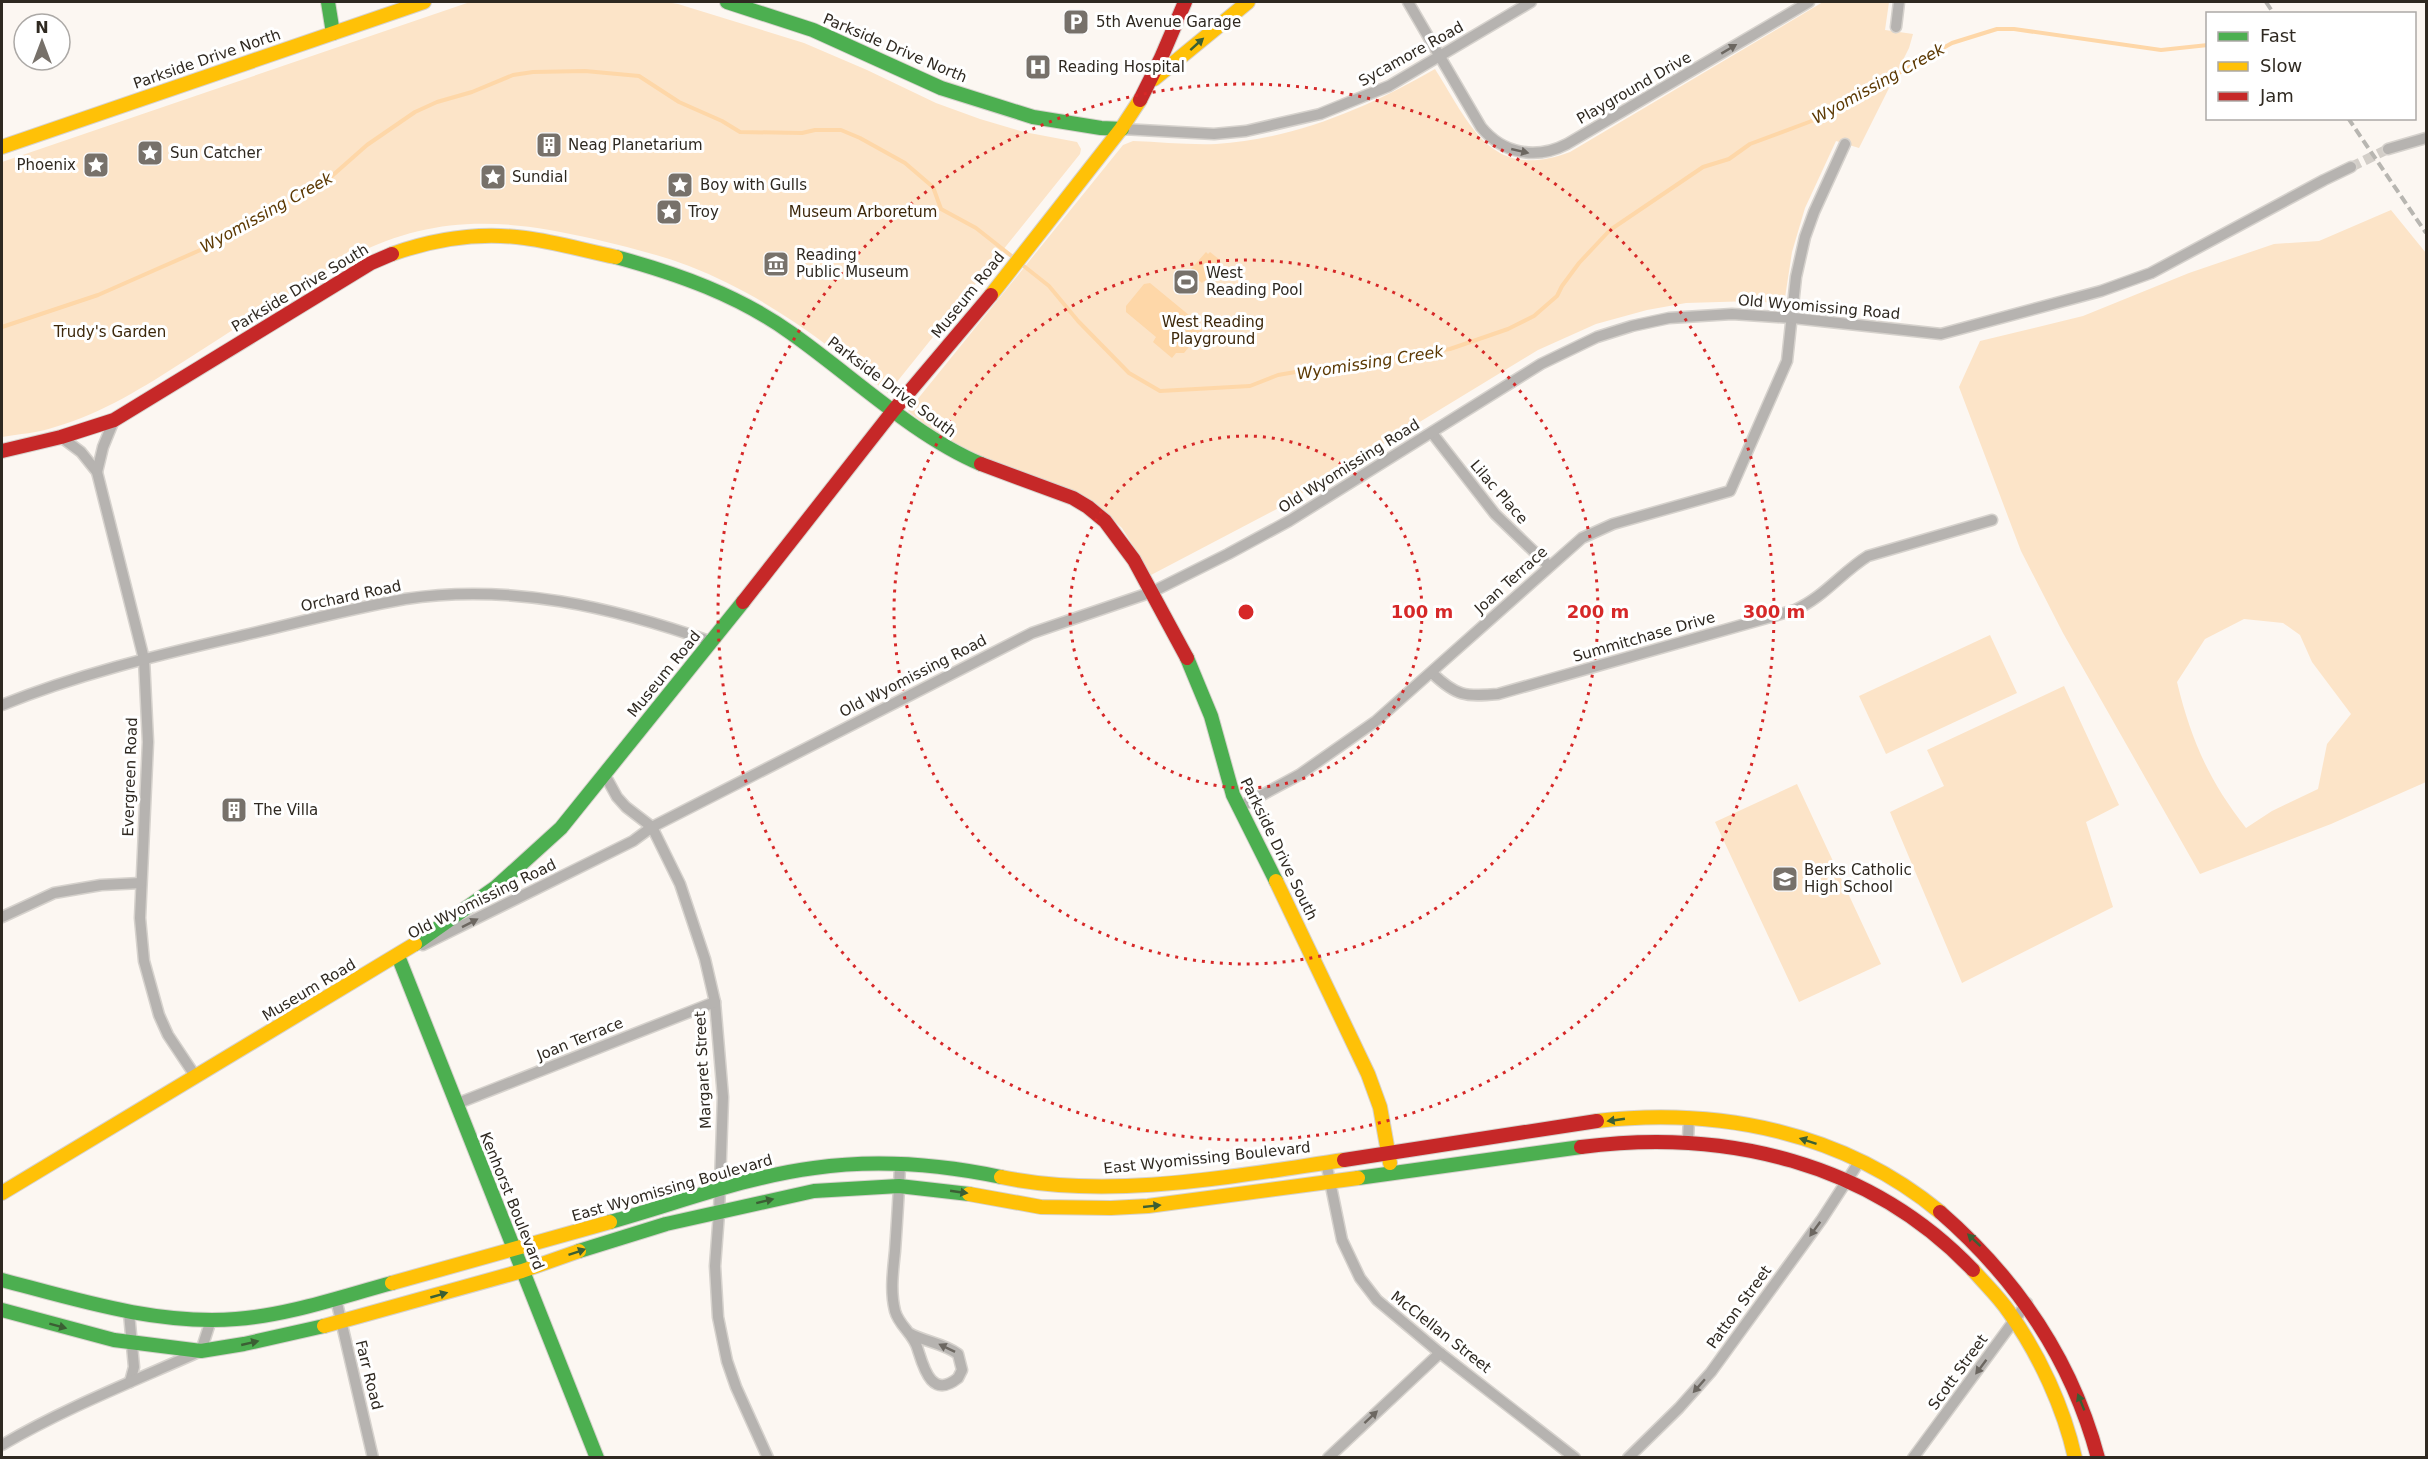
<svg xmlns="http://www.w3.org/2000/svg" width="2428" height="1459" viewBox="0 0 2428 1459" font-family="'DejaVu Sans',sans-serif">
<rect width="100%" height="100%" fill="#fcf7f2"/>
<g fill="#fce4c8" fill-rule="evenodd">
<path d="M470 2H666L678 4 804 43 867 70 936 103 980 119 1024 132 1077 142 1081 149 1080 154 888 393C827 343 764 295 689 266 658 254 626 247 594 239 495 216 423 214 332 267 283 296 235 329 186 360 144 387 103 413 55 427 38 433 19 434 2 437V162Z"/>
<path d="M1823 2H1889L1885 30 1913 34 1909 48 1859 148 1836 141 1805 208 1792 252 1784 304 1753 301 1686 303 1647 310 1596 324 1538 350 1275 510 1151 575 1122 528 1095 503 963 454 908 411 1123 145 1133 141C1160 142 1188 145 1216 144 1295 139 1367 108 1435 69 1471 126 1491 182 1570 152Z"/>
<path d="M2391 210 2426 253V782L2331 824 2200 874 2063 633 2021 551 1959 387 1980 341 2083 316 2189 273 2274 244 2319 241ZM2244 619 2283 623 2300 635 2312 662 2351 714 2327 744 2318 789 2272 811 2246 828C2209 781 2191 740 2177 682L2205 639Z"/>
<polygon points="1990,635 2017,693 1886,754 1859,696"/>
<polygon points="2064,686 2119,805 2086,822 2113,907 1962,983 1890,812 1944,786 1927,750"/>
<polygon points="1797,784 1881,964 1799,1002 1715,822"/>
</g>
<g fill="#fed7a8">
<polygon points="1206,252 1208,254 1210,252 1220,260 1219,263 1221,265 1206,282 1204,281 1202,283 1191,274 1193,271 1191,269"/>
<polygon points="1150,283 1201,325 1202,331 1184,353 1176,353 1172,358 1153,342 1156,337 1126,312 1126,306 1144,284"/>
</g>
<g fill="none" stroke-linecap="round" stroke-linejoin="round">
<g stroke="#fed7a8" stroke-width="4">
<polyline points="1020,263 1049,286 1078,321 1129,373 1160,391 1250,386 1278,375 1313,369 1450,349 1508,329 1534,316 1557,296 1562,286 1579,263 1610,230 1703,167 1729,159 1750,144 1817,119 1952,43 1997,29 2014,29 2161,50 2208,45"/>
<polyline points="2,327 98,295 214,244 324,183 367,145 415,112 437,102 472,92 513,75 533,72 585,71 639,76 679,102 722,121 740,132 802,133 815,130 841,130 860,138 905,163 933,187 941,209 976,228 1014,258"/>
</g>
<polyline stroke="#d3cec8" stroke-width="10" stroke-dasharray="10 5" stroke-linecap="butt" points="2351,167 2388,149"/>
<g stroke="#d6d2cd" stroke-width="13">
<g id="street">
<path d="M1408 2 1481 127C1503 154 1536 160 1567 144L1809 2"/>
<polyline points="1896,27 1899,2"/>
<polyline points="1122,129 1214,134 1246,131 1320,114 1389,86 1531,2"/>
<polyline points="2388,149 2426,138"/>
<polyline points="1432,433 1495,514 1549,566"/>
<polyline points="61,437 81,452 97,472 144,659 148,742 140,918 144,961 159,1015 168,1035 196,1077"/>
<polyline points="97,472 103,447 114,420"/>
<path d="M1432 673C1456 696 1465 697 1498 694L1795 610C1824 597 1842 572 1868 556L1992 520"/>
<path d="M2 705C76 675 154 656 232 638 289 625 347 609 405 599 510 583 613 607 712 642"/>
<polyline points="605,775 617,797 626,807 652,827 680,884 705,959 715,1002 723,1097 719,1213 715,1266 718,1317 727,1361 736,1387 768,1458"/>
<polyline points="1238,808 1299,775 1376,721 1582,538 1613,524 1730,491 1787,361 1796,277 1805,237 1814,212 1845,144"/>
<polyline points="2,917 54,893 101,885 141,883"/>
<polyline points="423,945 633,841 652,827 1032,633 1152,592 1228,554 1289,521 1541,364 1597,337 1632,326 1669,318 1732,314 1793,318 1941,334 2101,291 2151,273 2324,180 2351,167"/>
<polyline points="456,1104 715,1002"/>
<polyline points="1688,1140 1689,1117"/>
<polyline points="1326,1162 1342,1240 1360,1278 1377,1300 1440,1353 1575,1458"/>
<path d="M900 1164C899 1193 897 1222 895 1251 893 1271 890 1291 895 1311 899 1326 914 1334 918 1350 924 1369 932 1399 958 1378L962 1370 958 1354C943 1343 925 1342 909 1333"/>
<polyline points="336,1299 373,1458"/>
<polyline points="129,1313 134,1367 130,1382"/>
<path d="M2 1445C65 1408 134 1381 201 1351L211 1320"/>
<polyline points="1328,1458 1440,1353"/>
<polyline points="1628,1458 1679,1408 1711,1372 1822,1219 1859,1162"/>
<polyline points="1913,1458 2027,1303"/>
</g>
</g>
<g stroke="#d6d2cd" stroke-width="16">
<g id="fast">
<polyline points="328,2 333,33"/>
<polyline points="727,2 813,30 941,88 1033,117 1101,128 1122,129"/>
<path d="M616 257C678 274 738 295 791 333 851 375 914 436 981 464"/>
<polyline points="1187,658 1211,716 1233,795 1276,881"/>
<polyline points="415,944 496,887 561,828 743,602"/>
<polyline points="398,956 597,1458"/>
<polyline points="1358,1178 1581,1147"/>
<path d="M610 1222C678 1203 745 1177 814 1168 877 1159 939 1164 1001 1177"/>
<polyline points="579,1251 666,1224 814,1191 899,1186 969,1194"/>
<path d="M2 1280C78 1300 156 1325 236 1319 289 1315 340 1297 392 1283"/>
<polyline points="2,1310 114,1340 201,1351 244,1344 324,1326"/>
</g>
</g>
<g stroke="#d6d2cd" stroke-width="16">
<g id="slow">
<polyline points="1154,79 1248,2"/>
<polyline points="2,147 424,2"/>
<path d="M392 254C434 239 481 232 525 238 556 242 586 251 616 257"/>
<polyline points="991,295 1121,129 1140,100"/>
<polyline points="1276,881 1368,1074 1380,1107 1390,1163"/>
<path d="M1597 1121C1719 1107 1843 1132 1940 1212"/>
<path d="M1001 1177C1110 1200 1234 1176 1344 1160"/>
<polyline points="2,1193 415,944"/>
<polyline points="969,1194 1041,1207 1111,1208 1148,1206 1358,1178"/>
<path d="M1973 1270C1985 1284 1999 1297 2009 1312 2039 1354 2064 1408 2075 1458"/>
<polyline points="392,1283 610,1222"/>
<polyline points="324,1326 522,1271 579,1251"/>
</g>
</g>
<g stroke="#d6d2cd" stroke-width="16">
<g id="jam">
<polyline points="1140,100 1161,58 1185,2"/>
<polyline points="2,451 61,437 114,420 371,263 392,254"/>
<polyline points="981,464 1073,498 1088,507 1105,521 1134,560 1187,658"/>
<polyline points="743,602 893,411 991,295"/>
<path d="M1581 1147C1725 1128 1870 1162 1973 1270"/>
<polyline points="1344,1160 1597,1121"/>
<path d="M1940 1212C2016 1278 2072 1360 2098 1458"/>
</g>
</g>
<use href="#street" stroke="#b6b3b0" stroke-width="10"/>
<use href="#fast" stroke="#4caf50" stroke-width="14"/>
<use href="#slow" stroke="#ffc107" stroke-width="14"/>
<use href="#jam" stroke="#c62828" stroke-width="14"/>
<g stroke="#b8b6b1" stroke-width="4" stroke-dasharray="9 4.5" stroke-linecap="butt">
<polyline points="2266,2 2274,14"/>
<polyline points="2348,118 2426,233"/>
</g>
</g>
<defs><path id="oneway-solid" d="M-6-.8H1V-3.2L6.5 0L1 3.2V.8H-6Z" transform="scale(1.5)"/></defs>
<g fill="#3b5f34">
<use href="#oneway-solid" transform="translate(1197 44) rotate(-42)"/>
<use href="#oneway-solid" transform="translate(1616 1120) rotate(172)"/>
<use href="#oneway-solid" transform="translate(1808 1141) rotate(-162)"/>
<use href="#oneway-solid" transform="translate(959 1192) rotate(8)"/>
<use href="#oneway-solid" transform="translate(765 1201) rotate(-14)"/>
<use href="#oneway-solid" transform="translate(1152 1206) rotate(-6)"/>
<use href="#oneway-solid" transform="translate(1974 1240) rotate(-137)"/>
<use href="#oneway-solid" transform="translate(577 1252) rotate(-19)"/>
<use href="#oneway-solid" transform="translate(439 1295) rotate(-16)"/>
<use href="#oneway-solid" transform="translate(58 1326) rotate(15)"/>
<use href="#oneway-solid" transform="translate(250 1343) rotate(-13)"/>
<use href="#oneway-solid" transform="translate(2081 1402) rotate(-112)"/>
</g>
<g fill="#6c6761">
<use href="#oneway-solid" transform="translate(1729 49) rotate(-31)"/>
<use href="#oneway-solid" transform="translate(1520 151) rotate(13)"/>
<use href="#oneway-solid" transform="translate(470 923) rotate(-27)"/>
<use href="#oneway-solid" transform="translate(1815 1229) rotate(126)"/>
<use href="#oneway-solid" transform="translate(947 1348) rotate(-154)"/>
<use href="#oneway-solid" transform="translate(1981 1367) rotate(127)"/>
<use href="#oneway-solid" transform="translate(1699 1386) rotate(131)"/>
<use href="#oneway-solid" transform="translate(1371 1417) rotate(-43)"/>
</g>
<g fill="none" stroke="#d62828" stroke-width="3" stroke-dasharray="3 6">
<circle cx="1246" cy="612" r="176"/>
<circle cx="1246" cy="612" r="352"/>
<circle cx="1246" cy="612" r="528"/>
</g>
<defs>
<g id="parking-square" transform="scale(1.35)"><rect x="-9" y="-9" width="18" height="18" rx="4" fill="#77716a" stroke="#fff"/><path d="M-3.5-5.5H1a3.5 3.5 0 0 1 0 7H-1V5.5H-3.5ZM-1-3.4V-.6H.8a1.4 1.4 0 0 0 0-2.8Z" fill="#fff"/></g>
<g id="hospital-square" transform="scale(1.35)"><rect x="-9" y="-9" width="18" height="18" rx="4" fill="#77716a" stroke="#fff"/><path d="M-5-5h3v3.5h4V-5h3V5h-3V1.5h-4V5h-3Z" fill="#fff"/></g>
<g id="building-square" transform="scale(1.35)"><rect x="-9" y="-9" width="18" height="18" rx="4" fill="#77716a" stroke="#fff"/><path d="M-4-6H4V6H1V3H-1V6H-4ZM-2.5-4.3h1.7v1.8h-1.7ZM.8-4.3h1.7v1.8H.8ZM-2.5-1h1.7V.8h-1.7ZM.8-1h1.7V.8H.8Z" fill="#fff"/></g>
<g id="sight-square" transform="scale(1.35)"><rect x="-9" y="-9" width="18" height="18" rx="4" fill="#77716a" stroke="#fff"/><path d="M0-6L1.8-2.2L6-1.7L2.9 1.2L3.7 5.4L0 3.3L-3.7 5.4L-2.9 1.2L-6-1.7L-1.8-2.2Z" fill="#fff"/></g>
<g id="museum-square" transform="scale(1.35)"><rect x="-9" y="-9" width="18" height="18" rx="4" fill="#77716a" stroke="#fff"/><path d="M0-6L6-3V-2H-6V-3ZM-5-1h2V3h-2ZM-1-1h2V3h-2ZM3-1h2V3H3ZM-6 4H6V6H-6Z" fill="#fff"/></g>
<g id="stadium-square" transform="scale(1.35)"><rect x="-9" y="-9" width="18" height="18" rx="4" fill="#77716a" stroke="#fff"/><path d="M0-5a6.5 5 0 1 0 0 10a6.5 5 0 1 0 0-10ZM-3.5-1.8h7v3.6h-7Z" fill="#fff"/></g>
<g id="school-square" transform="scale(1.35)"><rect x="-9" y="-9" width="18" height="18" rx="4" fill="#77716a" stroke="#fff"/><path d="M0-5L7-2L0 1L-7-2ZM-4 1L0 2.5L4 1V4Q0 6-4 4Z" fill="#fff"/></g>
</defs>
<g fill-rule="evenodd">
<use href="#parking-square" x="1076" y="22"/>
<use href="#hospital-square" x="1038" y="67"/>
<use href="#building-square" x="549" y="145"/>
<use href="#sight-square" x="150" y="153"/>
<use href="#sight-square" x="96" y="165"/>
<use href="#sight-square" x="493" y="177"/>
<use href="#sight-square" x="680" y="185"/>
<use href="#sight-square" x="669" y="212"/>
<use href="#museum-square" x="776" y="264"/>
<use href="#stadium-square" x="1186" y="282"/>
<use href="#building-square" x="234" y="810"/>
<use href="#school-square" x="1785" y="879"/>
</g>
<g text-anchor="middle" stroke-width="6" stroke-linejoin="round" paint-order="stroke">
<g font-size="15" fill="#2f2921" stroke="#fff" text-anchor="start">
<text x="1096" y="27">5th Avenue Garage</text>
<text x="1058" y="72">Reading Hospital</text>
<text x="568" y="150">Neag Planetarium</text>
<text x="170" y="158">Sun Catcher</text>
<text x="76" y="170" text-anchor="end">Phoenix</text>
<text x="512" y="182">Sundial</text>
<text x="700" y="190">Boy with Gulls</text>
<text x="688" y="217">Troy</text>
<text x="796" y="260">Reading<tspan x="796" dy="17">Public Museum</tspan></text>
<text x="1206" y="278">West<tspan x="1206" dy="17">Reading Pool</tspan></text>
<text x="254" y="815">The Villa</text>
<text x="1804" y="875">Berks Catholic<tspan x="1804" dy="17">High School</tspan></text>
</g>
<g font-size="15" fill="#2f2921" stroke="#fff">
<text transform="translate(895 48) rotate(23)" y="5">Parkside Drive North</text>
<text transform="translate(1411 54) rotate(-29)" y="5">Sycamore Road</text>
<text transform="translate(207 59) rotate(-19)" y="5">Parkside Drive North</text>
<text transform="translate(1634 88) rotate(-30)" y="5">Playground Drive</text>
<text transform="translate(300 288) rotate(-31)" y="5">Parkside Drive South</text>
<text transform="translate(968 295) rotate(-51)" y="5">Museum Road</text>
<text transform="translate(1819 307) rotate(5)" y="5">Old Wyomissing Road</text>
<text transform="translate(892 387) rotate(37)" y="5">Parkside Drive South</text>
<text transform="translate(1349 466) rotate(-32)" y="5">Old Wyomissing Road</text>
<text transform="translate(1499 492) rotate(49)" y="5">Lilac Place</text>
<text transform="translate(1511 580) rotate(-42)" y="5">Joan Terrace</text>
<text transform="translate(351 596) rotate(-12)" y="5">Orchard Road</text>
<text transform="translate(1644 637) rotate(-16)" y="5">Summitchase Drive</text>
<text transform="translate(664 674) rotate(-51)" y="5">Museum Road</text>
<text transform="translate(913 676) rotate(-27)" y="5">Old Wyomissing Road</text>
<text transform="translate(130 777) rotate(-88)" y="5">Evergreen Road</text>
<text transform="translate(1279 849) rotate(64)" y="5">Parkside Drive South</text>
<text transform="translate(482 899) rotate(-26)" y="5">Old Wyomissing Road</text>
<text transform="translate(309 990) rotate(-31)" y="5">Museum Road</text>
<text transform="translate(580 1039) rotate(-22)" y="5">Joan Terrace</text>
<text transform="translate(703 1070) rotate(-93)" y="5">Margaret Street</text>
<text transform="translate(1207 1158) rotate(-6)" y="5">East Wyomissing Boulevard</text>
<text transform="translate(672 1188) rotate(-16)" y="5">East Wyomissing Boulevard</text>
<text transform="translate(512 1201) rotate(68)" y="5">Kenhorst Boulevard</text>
<text transform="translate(1739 1307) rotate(-54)" y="5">Patton Street</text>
<text transform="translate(1441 1332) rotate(38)" y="5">McClellan Street</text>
<text transform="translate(1958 1372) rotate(-54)" y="5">Scott Street</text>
<text transform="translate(369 1375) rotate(76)" y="5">Farr Road</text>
</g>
<g font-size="15" fill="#3d280b" stroke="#fff">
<text x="863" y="217">Museum Arboretum</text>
<text x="1213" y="327">West Reading<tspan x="1213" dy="17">Playground</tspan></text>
<text x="110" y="337">Trudy's Garden</text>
</g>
<g font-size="16" font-style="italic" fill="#5c3903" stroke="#fff">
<text transform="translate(1878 83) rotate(-29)" y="6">Wyomissing Creek</text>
<text transform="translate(266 212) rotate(-29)" y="6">Wyomissing Creek</text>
<text transform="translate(1370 362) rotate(-9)" y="6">Wyomissing Creek</text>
</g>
</g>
<circle cx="1246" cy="612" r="9" fill="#d62828" stroke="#fff" stroke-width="3"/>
<g font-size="18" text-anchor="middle" font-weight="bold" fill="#d62828" stroke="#fff" stroke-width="6" stroke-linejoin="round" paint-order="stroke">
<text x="1422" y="618">100 m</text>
<text x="1598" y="618">200 m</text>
<text x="1774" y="618">300 m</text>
</g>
<rect width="2428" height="1459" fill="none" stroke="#2f2921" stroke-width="6"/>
<rect x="2206" y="12" width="210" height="108" fill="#ffffff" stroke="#aca9a6" stroke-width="1.5"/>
<rect x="2218" y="32" width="30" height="9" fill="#4caf50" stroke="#aca9a6" stroke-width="1.5"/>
<text x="2260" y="42" font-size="18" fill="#2f2921">Fast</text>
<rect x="2218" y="62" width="30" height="9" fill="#ffc107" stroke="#aca9a6" stroke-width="1.5"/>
<text x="2260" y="72" font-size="18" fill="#2f2921">Slow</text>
<rect x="2218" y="92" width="30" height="9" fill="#c62828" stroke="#aca9a6" stroke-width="1.5"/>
<text x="2260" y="102" font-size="18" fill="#2f2921">Jam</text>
<g transform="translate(42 42)"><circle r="28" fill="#ffffff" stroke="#aca9a6" stroke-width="1.5"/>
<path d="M0-4.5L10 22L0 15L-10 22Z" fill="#77716a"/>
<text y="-9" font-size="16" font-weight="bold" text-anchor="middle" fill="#2f2921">N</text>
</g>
</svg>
